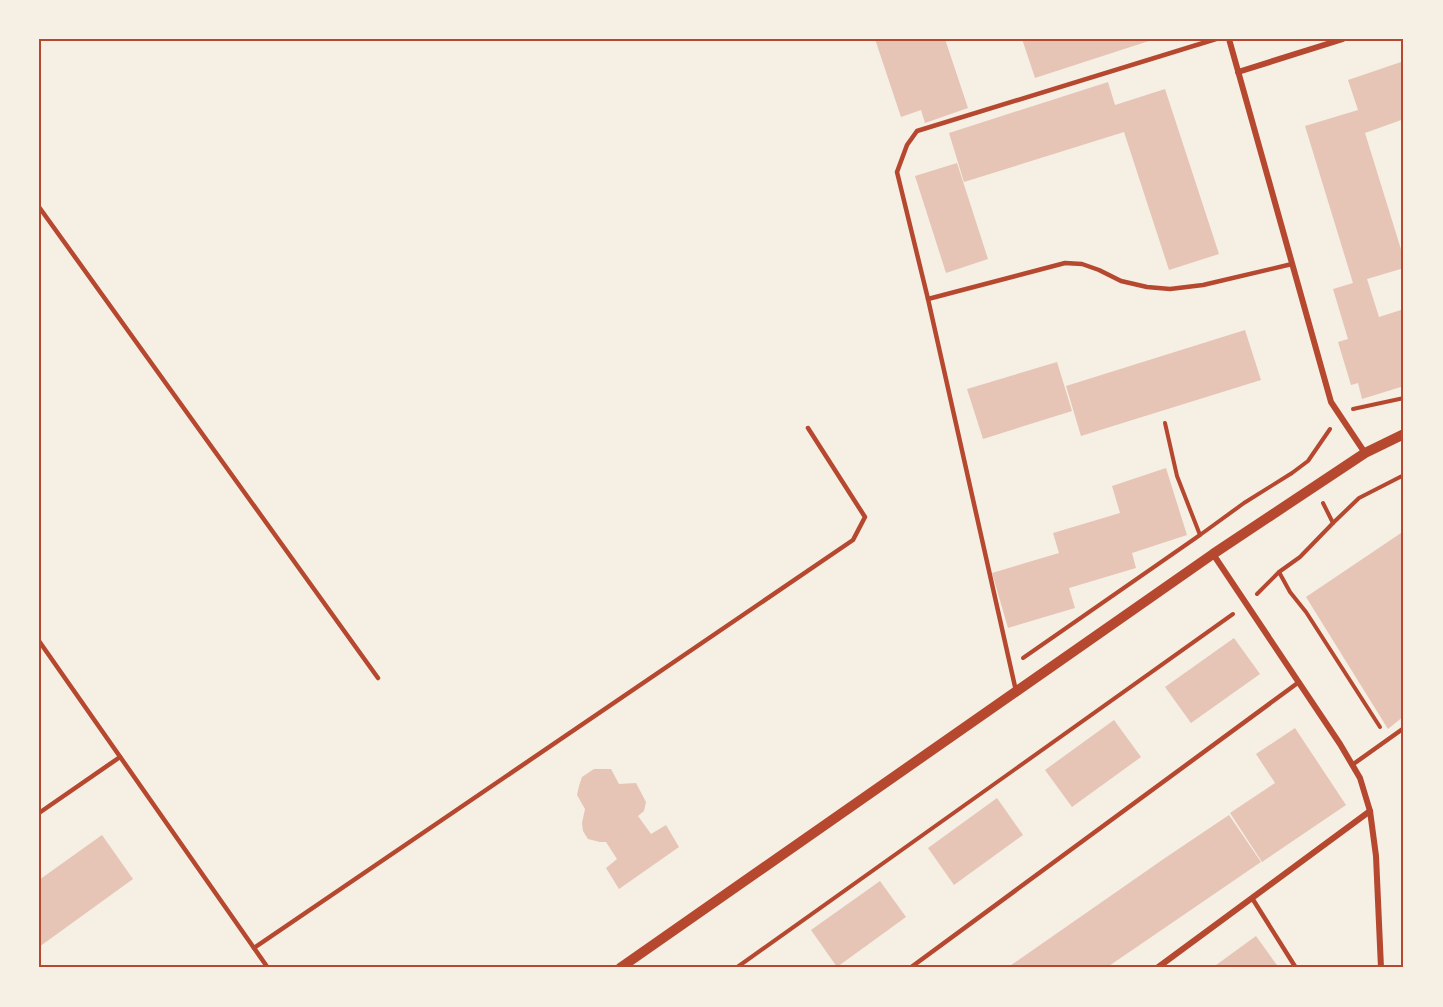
<svg xmlns="http://www.w3.org/2000/svg" width="1443" height="1007" viewBox="0 0 1443 1007" font-family="Lato,sans-serif">
<rect width="100%" height="100%" fill="#f6efe4"/>
<g fill="#e6c5b7">
<polygon points="875,39 945,39 968,108 925,123 921,110 901,117"/>
<polygon points="1022,39 1155,39 1035,78"/>
<polygon points="1404,61 1404,119 1365,133 1404,259 1404,268 1367,279 1379,317 1404,309 1404,386 1362,399 1358,383 1351,385 1338,342 1348,339 1333,289 1353,283 1305,126 1358,110 1348,80"/>
<polygon points="1108,82 1115,105 1165,89 1219,254 1169,270 1124,132 964,182 949,133"/>
<polygon points="957,163 988,259 946,273 915,176"/>
<polygon points="1245,330 1261,380 1081,436 1066,386"/>
<polygon points="1057,362 1072,411 983,439 967,389"/>
<polygon points="1166,468 1187,535 1132,553 1136,568 1069,588 1075,608 1008,628 992,573 1059,553 1053,533 1120,513 1112,486"/>
<polygon points="1404,531 1404,716 1388,729 1306,597"/>
<polygon points="1234,638 1260,674 1191,723 1165,687"/>
<polygon points="1114,720 1141,757 1072,807 1045,770"/>
<polygon points="1295,728 1346,805 1262,862 1230,813 1275,783 1256,754"/>
<polygon points="594,769 611,769 619,784 636,783 646,802 644,811 638,816 651,834 666,825 679,847 619,889 606,868 617,859 606,842 600,842 588,839 583,831 582,823 585,809 577,795 579,786 582,777"/>
<polygon points="997,798 1023,835 954,885 928,848"/>
<polygon points="1229,815 1261,862 1106,968 1007,968 1165,858"/>
<polygon points="102,835 133,879 39,947 39,880"/>
<polygon points="880,881 906,917 837,967 811,930"/>
<polygon points="1256,936 1279,968 1212,968"/>
</g>
<g fill="none" stroke-linecap="round" stroke-linejoin="round">
<g stroke="#b5482f" stroke-width="4">
<polyline points="1353,409 1404,398"/>
<polyline points="1165,423 1177,476 1200,535 1244,503 1292,473 1308,461 1330,429"/>
<polyline points="1323,503 1333,523 1359,498 1404,475"/>
<polyline points="1279,572 1290,592 1306,612 1380,727"/>
<polyline points="1257,594 1279,572 1300,557 1333,523"/>
<polyline points="1023,658 1200,535"/>
<polyline points="736,968 1233,614"/>
</g>
<g stroke="#b5482f" stroke-width="4.5">
<polyline points="39,207 378,678"/>
<polyline points="928,299 1065,263 1082,264 1099,270 1121,281 1147,287 1170,289 1203,285 1292,264"/>
<polyline points="39,641 268,968"/>
<polyline points="1016,691 928,299 897,172 907,145 917,131 1216,39"/>
<polyline points="1352,765 1404,728"/>
<polyline points="39,813 120,757"/>
<polyline points="1252,898 1296,968"/>
<polyline points="254,948 853,540 865,517 808,428"/>
<polyline points="910,968 1299,682"/>
</g>
<g stroke="#b5482f" stroke-width="6">
<polyline points="1229,39 1331,402 1365,453"/>
<polyline points="1238,72 1343,39"/>
<polyline points="1213,554 1340,744 1360,778 1370,811 1376,856 1381,968"/>
<polyline points="1157,968 1370,811"/>
</g>
<polyline stroke="#b5482f" stroke-width="10" points="620,968 1213,554 1365,453 1404,434"/>
</g>
<rect width="1443" height="1007" fill="none" stroke="#f6efe4" stroke-width="81"/>
<rect x="40" y="40" width="1362" height="926" fill="none" stroke="#b5482f" stroke-width="2"/>
</svg>
